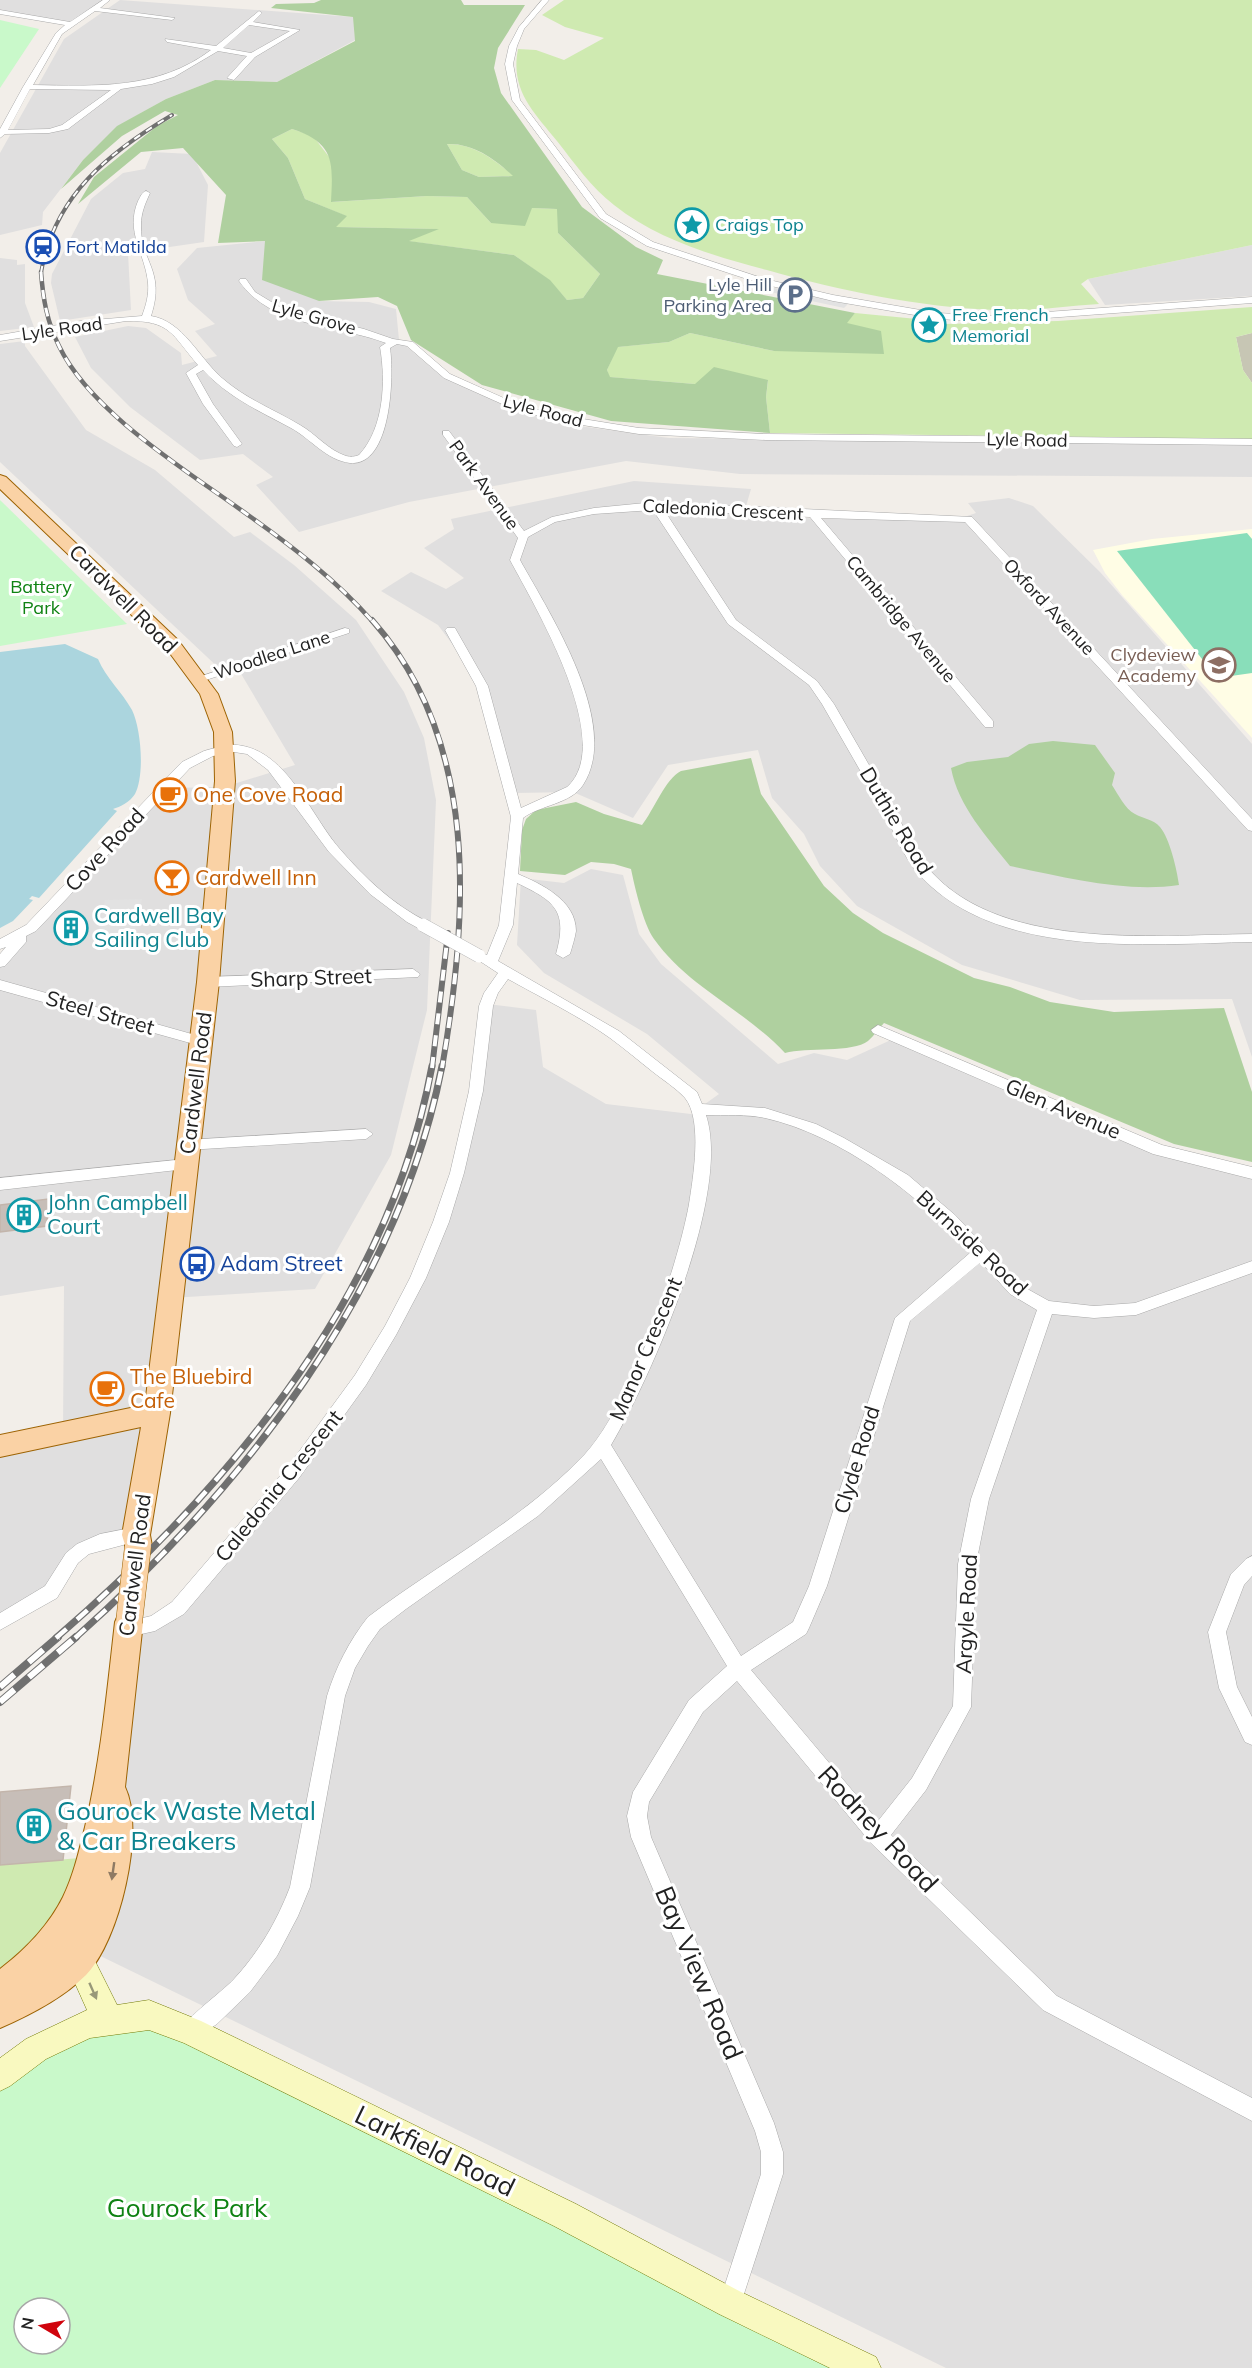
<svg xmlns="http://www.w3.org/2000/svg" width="1252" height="2368" viewBox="0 0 1252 2368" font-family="Mulish,sans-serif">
<rect width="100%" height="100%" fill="#f2eee9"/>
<g fill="#e0dfdf">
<polygon points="0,0 108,0 69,24 0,11"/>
<polygon points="120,0 354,17 355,40 277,82 215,80 166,99 118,126 83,160 43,212 42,225 0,235 0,153 64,39"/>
<polygon points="152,152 192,154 208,185 204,242 128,253 131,310 60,321 51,283 52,274 91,199 123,173 145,169"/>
<polygon points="265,241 319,301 369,302 396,309 399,340 444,378 513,409 579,426 669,438 1252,443 1252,477 740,474 626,461 409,502 299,532 256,485 273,477 243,454 200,460 130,407 91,368 75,337 128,326 146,328 181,353 182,365 217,356 195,331 215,324 188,300 177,269 197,248"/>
<polygon points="1252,245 1252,296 1105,305 1088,279"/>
<polygon points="0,258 17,260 17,265 25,264 25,303 34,327 0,331"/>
<polygon points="25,341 25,346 86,430 155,470 234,537 250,532 294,565 356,620 404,692 424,738 436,800 427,1010 391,1155 315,1289 171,1298 136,1535 105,1541 0,1628 0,1447 63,1432 64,1286 0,1296 0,964 163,788 224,787 295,765 237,667 223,672 0,462 0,344"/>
<polygon points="634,481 751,489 744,513 818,519 958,519 976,513 968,503 1009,498 1033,506 1100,572 1252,744 1252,1057 1232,999 1080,1000 962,965 857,906 820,866 804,834 772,798 758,750 668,765 633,818 573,792 515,793 485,688 438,625 381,591 411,572 446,589 464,578 424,548 454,529 451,519"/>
<polygon points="591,869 623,875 639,934 661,964 778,1064 814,1053 847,1060 893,1039 1153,1152 1252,1177 1252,2368 946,2368 84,1948 137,1627 170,1617 314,1450 387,1338 442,1224 488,1004 536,1010 543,1067 606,1104 691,1114 719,1094 647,1034 544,973 517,945 521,878 564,883"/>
</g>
<polygon fill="#fffde5" points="1252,529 1252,738 1122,595 1105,573 1093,550 1152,539"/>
<polygon fill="#c7c6b4" points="1252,333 1252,383 1243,370 1236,337"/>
<g fill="#cfeab1">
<path d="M564 0H1252V245L1088 279 1081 284 1099 304C1065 306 1029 312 995 310 918 307 842 291 767 270 714 256 658 240 614 205 591 187 575 164 557 141 533 111 510 90 518 49L536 50 564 60 604 38 565 27 542 15Z"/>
<polygon points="292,129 313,136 333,162 332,202 427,196 467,197 491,223 532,208 558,209 558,233 600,274 583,298 567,300 549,280 514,255 407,241 436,229 335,227 346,216 305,199 288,158 272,139"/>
<path d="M447 144C475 144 493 159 514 176L479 177 462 170Z"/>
<polygon points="1252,307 1252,333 1236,337 1243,370 1252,383 1252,439 770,433 766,397 768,381 695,384 609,377 607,370 617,347 669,342 690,333 774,351 846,323 855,313 917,319 913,326 937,332 945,324 1058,321"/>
<polygon points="79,1858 68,1893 44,1932 0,1970 0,1865"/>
</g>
<g fill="#afd09f" fill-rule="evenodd">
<path d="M321 0H461L464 5H525L498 48 494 68 501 93 582 207 636 247 663 260 657 274 855 313 847 323 881 331 884 354 774 351 690 333 669 342 618 347 607 370 610 377 695 384 714 367 768 380 766 397 770 433 611 421 482 385 411 340 397 306 378 297 319 301 262 280 265 241 218 243 226 195 183 148 141 152 78 204 94 177 157 126 178 115 165 111 122 136 61 189 83 160 117 126 166 99 215 80 277 82 355 41 353 17 271 8 276 4 314 3ZM292 129C335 143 333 162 331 202L427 196 467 197 491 223 525 226 532 208 557 209 558 233 600 274 583 298 567 300 550 280 514 255 409 241 439 229 336 227 347 216 305 199 288 158 272 139ZM447 144C473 143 495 159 513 176L479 177 462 170Z"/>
<path d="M1053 741 1095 745 1115 773 1112 785C1118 794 1125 809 1135 814 1144 819 1153 819 1160 827 1170 839 1177 870 1179 885 1125 893 1064 877 1010 866 987 837 958 806 951 768L967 762 1008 757 1029 744Z"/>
<path d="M751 758 761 794 824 886 853 913 883 933 974 978 1010 987 1050 1002 1114 1012 1224 1008 1252 1092V1162L1174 1144 884 1023C879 1028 874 1036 868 1041 853 1053 806 1047 785 1053 745 1010 688 987 654 939 643 923 635 888 631 869L614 864 591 862 565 875 520 871 522 830 526 819 536 810 576 802 604 814 642 825C654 810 665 779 681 771Z"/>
</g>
<g fill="#c9f9ca" fill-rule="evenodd">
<polygon points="0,20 39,29 0,88"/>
<polygon points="0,500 127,624 0,646"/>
<path d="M132 2019 191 2031 865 2368H0V2076ZM24 2308H60V2344H24Z"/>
</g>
<polygon fill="#89deba" points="1247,533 1252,539 1252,673 1217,678 1117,551"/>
<g fill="#e2e2e2">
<polygon points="747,282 848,304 844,308 742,286"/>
<polygon points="142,899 134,937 97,938 105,900"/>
</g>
<path fill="#abd5de" d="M65 644 98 659C106 678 122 692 132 710 141 728 145 775 135 794 130 802 120 807 113 809L117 811 39 898 32 896 29 899 33 900 13 921 0 928V652Z"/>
<g fill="#c7beb8" stroke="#c3b5ab" stroke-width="1.5">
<polygon points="48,1199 47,1226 0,1232 0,1205"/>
<polygon points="71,1786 63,1860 0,1865 0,1792"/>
</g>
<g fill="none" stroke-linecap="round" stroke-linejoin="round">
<g stroke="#a9a9a9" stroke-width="1">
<g id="street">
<path d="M103 0H110L100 8 175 18 172 20 95 11 62 34 33 85C96 86 158 90 211 50L167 42 165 39 216 46 259 11 262 13 253 22 300 30 255 57 234 80 227 78 247 56 218 51 174 77 152 84 121 89 68 129 49 133 5 134 0 138V129L23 87 56 33 65 25 0 14V10L70 22ZM249 25 290 31 251 53 223 48ZM30 89 111 90 62 125 49 129 8 130Z"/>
<polygon points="542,0 549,0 524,29 517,46 513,64 520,100 606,214 653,242 765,279 833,295 938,313 992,316 1252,297 1252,303 992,322 938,319 833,301 759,283 647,246 600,218 512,100 505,64 509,46 519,27"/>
<path d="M146 191 150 193C145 204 141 213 141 225 140 262 166 270 151 316 183 321 199 358 222 378 246 399 273 409 300 425 316 434 328 450 346 456 351 457 354 457 359 455 384 428 386 381 380 347L386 343C336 324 272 328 239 281L240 279H246L255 292 283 309 364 329 393 339 413 342 450 374 517 404 558 415 639 428 766 434 1252 439V445L766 440 639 434 557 421 511 408 444 378 407 346 397 344 390 348C394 374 392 467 350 463 326 460 311 439 291 428 259 411 228 397 203 370L196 374 213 404 242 444 237 447 234 446 203 404 186 373 198 365C172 335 171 320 126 321L0 341V335L81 321 142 316C146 305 149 295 148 283 145 253 125 232 138 201 141 196 141 193 146 191Z"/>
<path d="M443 431H449L524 531 552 517 594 508 655 502 972 517 1252 819V831L1248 830 965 522 821 518 993 721V727H985L810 517 664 510 736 620 817 681 834 704C855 741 877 778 897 815 906 831 913 849 924 863 992 952 1152 935 1252 934V942C1146 944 992 960 916 871 903 855 895 834 885 815 865 778 843 741 822 704L809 685 728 624 653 510 594 514 555 522 528 537 520 560C550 614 622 725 583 785 571 804 540 805 523 818L518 874C541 884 576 900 576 931 575 938 572 947 570 954L563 958 556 954C568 911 555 901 517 883L513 925 498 961 619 1031 697 1092 702 1104 765 1108 816 1124 844 1138 908 1175 955 1215 1022 1286 1049 1301 1094 1306 1135 1303 1252 1261V1273L1136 1315 1094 1318 1052 1314 989 1499 976 1564 971 1707 926 1790 891 1835 1057 1996 1252 2098V2121L1043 2010 871 1843 737 1681 703 1712 649 1802 647 1816 651 1837 774 2123 783 2152V2174L741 2303 738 2311 730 2314 722 2311 719 2303 761 2174V2152L755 2131 631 1837 627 1816 633 1792 689 1700 727 1666 601 1459 538 1516 406 1609 380 1629 368 1646 355 1668 345 1696 310 1887 298 1916 277 1956 250 1992 217 2024 191 2041 184 2038 181 2031C186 2017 221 1993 234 1979 259 1952 277 1921 290 1887L327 1696C336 1667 349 1641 368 1617 439 1563 523 1520 585 1454 630 1405 677 1270 689 1204 693 1178 703 1120 685 1098 676 1088 663 1080 653 1072 639 1061 625 1049 610 1038 579 1016 542 998 508 979L498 993 493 1006 483 1091 464 1173 449 1222 426 1278 396 1335 366 1385 299 1478 184 1614 155 1631 128 1637 122 1635 119 1629 122 1623 151 1616 172 1602 287 1468 355 1375 385 1326 410 1278 433 1222 450 1173 469 1091 479 1006 484 993 498 973 472 956 479 952 487 955 499 925 511 817 476 686 445 630 447 628H455L488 686 521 808 567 787C617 743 534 605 510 560L518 538 443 435ZM706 1115C725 1116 747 1114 765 1118 841 1135 920 1196 971 1252L895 1318 809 1586 793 1622 741 1656 611 1445C652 1376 732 1193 706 1115ZM981 1262 1010 1294 1037 1310 971 1499 958 1564 953 1706 912 1778 878 1821 751 1670 806 1634 809 1628 827 1586 910 1321Z"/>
<polygon points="345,628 349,629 349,633 203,681 199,682 193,679"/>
<path d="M226 745C283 740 308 812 339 848 364 877 393 905 428 922L430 925 428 928H418L407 922 370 894 329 852 268 770 247 754 234 752 213 756 190 768 36 931 26 936V942L5 966 0 967V954L6 947 0 949V939L26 925 182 762 204 751Z"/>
<polygon points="413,969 420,974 418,977 208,987 201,982 208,977"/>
<polygon points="0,980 206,1038 208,1041 201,1046 0,990"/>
<polygon points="878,1025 1162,1145 1252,1167 1252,1179 1153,1154 873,1033 871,1030"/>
<polygon points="366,1129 373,1134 366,1139 187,1150 180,1145 187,1140"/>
<polygon points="186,1159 193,1164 186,1169 0,1190 0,1178"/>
<polygon points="136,1527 142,1530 145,1535 142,1540 89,1554 78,1563 57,1598 0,1630 0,1613 45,1586 66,1553 77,1544 100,1534"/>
<polygon points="1252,1556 1252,1576 1244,1585 1226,1632 1237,1687 1252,1717 1252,1745 1245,1742 1219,1688 1208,1632 1231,1574 1246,1559"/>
</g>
</g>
<g stroke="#737b07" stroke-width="1">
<polygon id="secondary" points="69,1944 89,1949 117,2005 149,2000 201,2021 576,2204 741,2292 876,2357 881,2368 830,2368 719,2314 554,2226 184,2043 149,2030 90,2038 46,2059 10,2086 0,2091 0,2058 26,2039 87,2010 70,1972 59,1968 55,1958 59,1948"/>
</g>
<g stroke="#9d6303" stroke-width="2">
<g id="primary">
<polygon points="0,475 6,477 178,640 218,694 232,732 235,781 219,982 170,1413 150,1535 152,1546 148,1555 138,1558 128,1555 122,1535 141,1427 0,1457 0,1435 145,1405 197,982 215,781 214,732 200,694 166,648 0,489"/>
<path d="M129 1609 139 1613 143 1622 125 1787C146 1830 119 1942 86 1975 63 1998 30 2015 0 2028V1969C25 1950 49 1925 63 1897 74 1874 79 1851 85 1827 101 1759 107 1691 115 1622L119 1613Z"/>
</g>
</g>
<use href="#street" fill="#fff" fill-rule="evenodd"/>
<use href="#secondary" fill="#f9f9c0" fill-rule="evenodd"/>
<use href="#primary" fill="#fad2a5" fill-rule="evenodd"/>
<g stroke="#707070" stroke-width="4">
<path id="rail-far4" d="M41 273C54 196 108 153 172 115"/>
</g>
<g stroke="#707070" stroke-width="4.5">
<path id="rail-far3" d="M41 272C43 299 47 322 59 346 91 413 189 472 248 515 293 547 336 580 373 622"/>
</g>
<g stroke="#707070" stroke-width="6">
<g id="rail-far2">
<path d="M372 620C481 743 468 916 442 1068"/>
<polyline points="432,1068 448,933"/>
</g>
</g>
<g stroke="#707070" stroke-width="7">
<g id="rail-far1">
<path d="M56 1638C228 1489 390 1296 432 1066"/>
<path d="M75 1638C243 1488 398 1292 442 1066"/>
</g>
</g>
<g stroke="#707070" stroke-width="8">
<g id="rail">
<polyline points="0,1687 58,1637"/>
<polyline points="0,1702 76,1637"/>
</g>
</g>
<use href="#rail-far4" stroke="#fff" stroke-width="2" stroke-dasharray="7" stroke-linecap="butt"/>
<use href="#rail-far3" stroke="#fff" stroke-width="3" stroke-dasharray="9" stroke-linecap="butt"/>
<use href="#rail-far2" stroke="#fff" stroke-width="4" stroke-dasharray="11" stroke-linecap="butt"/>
<use href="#rail-far1" stroke="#fff" stroke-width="4.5" stroke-dasharray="14" stroke-linecap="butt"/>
<use href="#rail" stroke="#fff" stroke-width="6" stroke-dasharray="19" stroke-linecap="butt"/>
<g stroke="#a9a9a9" stroke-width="14" stroke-linecap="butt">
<polyline id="street-bridge" points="423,925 479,956"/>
</g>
<g stroke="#9d6303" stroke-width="27" stroke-linecap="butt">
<polyline id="primary-bridge" points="129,1622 138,1546"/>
</g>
<use href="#street-bridge" stroke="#fff" stroke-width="13"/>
<use href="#primary-bridge" stroke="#fad2a5" stroke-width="26"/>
</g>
<defs><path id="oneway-solid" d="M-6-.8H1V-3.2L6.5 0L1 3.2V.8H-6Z" transform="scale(1.5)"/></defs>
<use fill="#8e7a64" href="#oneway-solid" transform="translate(113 1871) rotate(98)"/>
<use fill="#989879" href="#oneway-solid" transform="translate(93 1991) rotate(66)"/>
<defs>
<g id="sight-ring" transform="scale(1.725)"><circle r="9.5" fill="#fff" stroke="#0f9aa8" stroke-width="1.5"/><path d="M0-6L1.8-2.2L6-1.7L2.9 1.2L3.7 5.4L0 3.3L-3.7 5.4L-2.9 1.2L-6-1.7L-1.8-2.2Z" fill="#0f9aa8"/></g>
<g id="station-ring" transform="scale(1.725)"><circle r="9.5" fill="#fff" stroke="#1a4fb4" stroke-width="1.5"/><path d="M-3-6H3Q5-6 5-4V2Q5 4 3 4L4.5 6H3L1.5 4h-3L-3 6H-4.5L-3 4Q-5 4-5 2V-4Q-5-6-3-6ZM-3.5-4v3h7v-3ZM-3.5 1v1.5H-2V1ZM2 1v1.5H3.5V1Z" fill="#1a4fb4"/></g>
<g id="parking-ring" transform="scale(1.725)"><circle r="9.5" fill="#fff" stroke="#5c6f8a" stroke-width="1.5"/><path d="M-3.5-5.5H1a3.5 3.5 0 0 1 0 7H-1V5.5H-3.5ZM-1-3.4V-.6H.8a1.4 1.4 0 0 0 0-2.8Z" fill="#5c6f8a"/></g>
<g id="school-ring" transform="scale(1.725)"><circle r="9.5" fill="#fff" stroke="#8d6e63" stroke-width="1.5"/><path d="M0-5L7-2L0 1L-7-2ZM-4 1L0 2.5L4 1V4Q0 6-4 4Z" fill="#8d6e63"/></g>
<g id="cafe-ring" transform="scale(1.725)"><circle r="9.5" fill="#fff" stroke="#e8710a" stroke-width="1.5"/><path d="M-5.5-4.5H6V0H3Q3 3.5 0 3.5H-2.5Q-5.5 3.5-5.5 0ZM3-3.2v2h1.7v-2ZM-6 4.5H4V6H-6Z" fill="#e8710a"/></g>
<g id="bar-ring" transform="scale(1.725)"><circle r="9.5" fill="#fff" stroke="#e8710a" stroke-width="1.5"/><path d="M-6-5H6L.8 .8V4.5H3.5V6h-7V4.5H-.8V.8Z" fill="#e8710a"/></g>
<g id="building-ring" transform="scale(1.725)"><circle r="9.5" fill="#fff" stroke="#0f9aa8" stroke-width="1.5"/><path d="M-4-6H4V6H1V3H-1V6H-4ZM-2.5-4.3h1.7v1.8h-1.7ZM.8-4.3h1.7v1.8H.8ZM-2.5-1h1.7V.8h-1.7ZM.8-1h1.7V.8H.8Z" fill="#0f9aa8"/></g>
<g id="bus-ring" transform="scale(1.725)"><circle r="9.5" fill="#fff" stroke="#1a4fb4" stroke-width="1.5"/><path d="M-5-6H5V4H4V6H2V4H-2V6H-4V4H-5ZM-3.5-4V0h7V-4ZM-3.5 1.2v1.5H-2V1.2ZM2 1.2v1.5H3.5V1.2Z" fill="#1a4fb4"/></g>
</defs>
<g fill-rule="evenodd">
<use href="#sight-ring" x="692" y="225"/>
<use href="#station-ring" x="43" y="247"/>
<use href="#parking-ring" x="795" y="295"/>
<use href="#sight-ring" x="929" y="325"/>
<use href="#school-ring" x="1219" y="665"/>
<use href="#cafe-ring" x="170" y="795"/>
<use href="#bar-ring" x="172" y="878"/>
<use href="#building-ring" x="71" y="928"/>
<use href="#building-ring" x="24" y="1215"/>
<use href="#bus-ring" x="197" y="1264"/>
<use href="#cafe-ring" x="107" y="1389"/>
<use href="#building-ring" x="34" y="1826"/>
</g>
<g text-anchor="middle" stroke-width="6" stroke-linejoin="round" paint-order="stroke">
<g font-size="18" fill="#0d838f" stroke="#fff" text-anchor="start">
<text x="715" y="231">Craigs Top</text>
<text x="952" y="321">Free French<tspan x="952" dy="21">Memorial</tspan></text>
</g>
<g font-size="18" fill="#164399" stroke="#fff" text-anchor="start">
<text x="66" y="253">Fort Matilda</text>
</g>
<g font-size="18" fill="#4e5e75" stroke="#fff" text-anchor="end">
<text x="772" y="291">Lyle Hill<tspan x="772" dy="21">Parking Area</tspan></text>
</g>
<g font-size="18" fill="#222" stroke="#fff">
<text transform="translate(314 317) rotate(16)" y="6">Lyle Grove</text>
<text transform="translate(62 329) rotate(-8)" y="6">Lyle Road</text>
<text transform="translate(543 411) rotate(15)" y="6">Lyle Road</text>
<text transform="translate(1027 440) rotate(1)" y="6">Lyle Road</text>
<text transform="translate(484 485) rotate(54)" y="6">Park Avenue</text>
<text transform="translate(723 510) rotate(3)" y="6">Caledonia Crescent</text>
<text transform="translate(1049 607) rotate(47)" y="6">Oxford Avenue</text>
<text transform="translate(901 619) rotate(50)" y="6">Cambridge Avenue</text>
<text transform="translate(272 655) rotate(-18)" y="6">Woodlea Lane</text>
</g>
<g font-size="18" fill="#0e8212" stroke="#fff">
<text x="41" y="593">Battery<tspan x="41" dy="21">Park</tspan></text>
</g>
<g font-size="18" fill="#785e54" stroke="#fff" text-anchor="end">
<text x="1196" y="661">Clydeview<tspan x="1196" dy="21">Academy</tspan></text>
</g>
<g font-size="21" fill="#222" stroke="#fff">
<text transform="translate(123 599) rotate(45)" y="7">Cardwell Road</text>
<text transform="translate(896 821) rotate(59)" y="7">Duthie Road</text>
<text transform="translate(105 850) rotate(-47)" y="7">Cove Road</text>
<text transform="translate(311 978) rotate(-2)" y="7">Sharp Street</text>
<text transform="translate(100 1013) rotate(16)" y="7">Steel Street</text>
<text transform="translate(196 1083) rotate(-83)" y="7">Cardwell Road</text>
<text transform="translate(1063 1109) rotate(23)" y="7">Glen Avenue</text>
<text transform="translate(972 1243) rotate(43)" y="7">Burnside Road</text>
<text transform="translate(646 1349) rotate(-67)" y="7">Manor Crescent</text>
<text transform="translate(857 1460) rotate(-73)" y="7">Clyde Road</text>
<text transform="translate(279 1486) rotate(-51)" y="7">Caledonia Crescent</text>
<text transform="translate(135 1565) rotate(-83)" y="7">Cardwell Road</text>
<text transform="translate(967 1614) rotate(-87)" y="7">Argyle Road</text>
</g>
<g font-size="21" fill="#c56008" stroke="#fff" text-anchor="start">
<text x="193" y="802">One Cove Road</text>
<text x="195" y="885">Cardwell Inn</text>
<text x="130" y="1384">The Bluebird<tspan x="130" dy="24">Cafe</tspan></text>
</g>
<g font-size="21" fill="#0d838f" stroke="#fff" text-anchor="start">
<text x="94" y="923">Cardwell Bay<tspan x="94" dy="24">Sailing Club</tspan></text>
<text x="47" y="1210">John Campbell<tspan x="47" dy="24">Court</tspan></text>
</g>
<g font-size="21" fill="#164399" stroke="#fff" text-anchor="start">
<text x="220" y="1271">Adam Street</text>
</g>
<g font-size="26" fill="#0d838f" stroke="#fff" text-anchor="start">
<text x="57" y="1820">Gourock Waste Metal<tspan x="57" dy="30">&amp; Car Breakers</tspan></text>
</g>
<g font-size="26" fill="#222" stroke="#fff">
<text transform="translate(878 1829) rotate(47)" y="9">Rodney Road</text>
<text transform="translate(699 1973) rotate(67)" y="9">Bay View Road</text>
<text transform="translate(435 2151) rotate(26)" y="9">Larkfield Road</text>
</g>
<g font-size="26" fill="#0e8212" stroke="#fff">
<text x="187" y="2217">Gourock Park</text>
</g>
</g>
<g transform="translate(42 2326) rotate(280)"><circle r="28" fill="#ffffff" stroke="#a7a7a7" stroke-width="1.5"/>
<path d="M0-4.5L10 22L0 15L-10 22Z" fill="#d0040d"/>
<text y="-9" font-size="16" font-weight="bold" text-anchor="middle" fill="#222222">N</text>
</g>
</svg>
